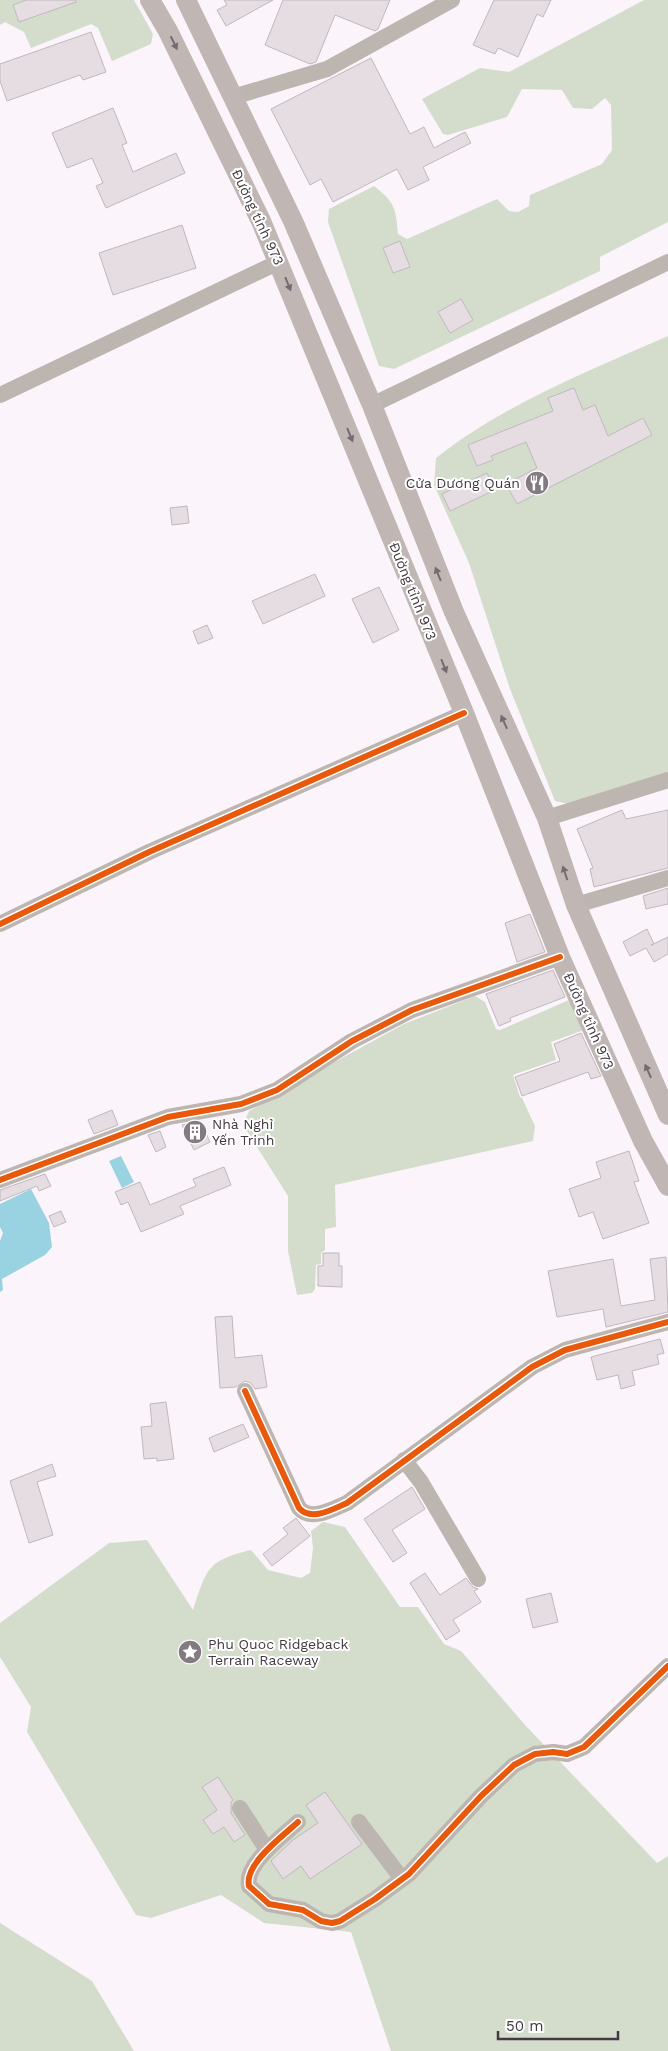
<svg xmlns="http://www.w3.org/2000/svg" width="668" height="2051" viewBox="0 0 668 2051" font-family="'Work Sans',sans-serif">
<rect width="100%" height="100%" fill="#fcf4fb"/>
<g fill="#d4ddcc">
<polygon points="0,0 134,0 153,34 151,44 112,61 98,28 91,24 31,48 24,32 5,22 0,25"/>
<path d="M644 0H668V222L600 257V271L394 369 379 366 328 222 329 209 374 186C395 202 396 209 398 234L407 239 497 199 509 211 518 212 529 206 530 195 602 164 612 150 611 105 605 98 592 109 573 108 562 90 522 89 507 117 448 135 443 134 422 99 480 68 509 72Z"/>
<path d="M668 336V772L569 804 555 801 510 689 469 563 434 485 436 458C505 404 588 371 668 336Z"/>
<polygon points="475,996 485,1002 496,1029 500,1030 569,1000 584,1030 551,1042 556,1060 513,1075 520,1097 522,1098 535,1126 533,1141 335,1185 336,1227 325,1229 325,1250 321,1253 321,1264 316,1265 315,1289 312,1293 297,1295 288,1251 288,1196 243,1125 249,1111 320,1070 404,1024"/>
<path d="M323 1522 345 1527 400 1607H418L444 1644 461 1651 526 1726 657 1863 668 1856V2051H391L351 1932 264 1923 221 1895 151 1918 136 1915 27 1732 31 1707 0 1657V1623L109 1543 147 1540 193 1610C207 1569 206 1561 251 1550L268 1570 301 1578 310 1573 313 1548 311 1531Z"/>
<polygon points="0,1923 92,1981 134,2051 0,2051"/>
</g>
<g fill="#99d2e0">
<polygon points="121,1156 134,1182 122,1188 109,1161"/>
<polygon points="31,1189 49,1223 52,1247 45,1255 2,1279 3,1290 0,1292 0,1241 3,1233 0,1227 0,1204"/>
</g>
<g fill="#e6dde3" stroke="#c0b8be">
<polygon points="26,0 76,0 76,2 19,22 13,5"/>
<polygon points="224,0 273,0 226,26 217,10 227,5"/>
<polygon points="283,0 390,0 378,29 375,31 335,15 316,62 310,64 265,45"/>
<polygon points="494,0 551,0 543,17 537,14 518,57 498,48 495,54 473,45"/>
<polygon points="91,32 106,72 83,80 80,75 7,101 0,81 0,64"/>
<polygon points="371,58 410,134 424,127 434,148 465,132 471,143 423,167 429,180 408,190 397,169 333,202 321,179 310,185 271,109"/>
<polygon points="113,108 127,143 122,145 133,172 176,153 185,173 106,208 96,186 103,183 92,158 67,168 52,133"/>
<polygon points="182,225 196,268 113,295 99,253"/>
<polygon points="400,241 410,267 393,273 383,248"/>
<polygon points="461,299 473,320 450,333 438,312"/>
<polygon points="574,388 583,410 595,405 608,436 643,418 652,435 517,504 506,484 537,468 526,442 491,456 493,460 477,466 468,445 553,411 548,398"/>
<polygon points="487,473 495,490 450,511 442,494"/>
<polygon points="187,506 189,523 172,525 170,508"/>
<polygon points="315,574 325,596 263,624 252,601"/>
<polygon points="379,587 399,630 373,643 352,599"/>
<polygon points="207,625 213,638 198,644 193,631"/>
<polygon points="622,810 626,819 668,810 668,868 594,887 590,869 593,868 577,829"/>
<polygon points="668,888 668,904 646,909 643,896"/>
<polygon points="530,914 545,952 517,962 505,923"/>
<polygon points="647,929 654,944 651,945 668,937 668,954 654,962 646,948 630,956 623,942"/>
<polygon points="553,970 565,997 510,1018 511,1021 499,1026 486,994"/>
<polygon points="581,1033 601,1076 591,1079 588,1072 522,1096 515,1077 560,1061 554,1044"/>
<polygon points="112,1110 118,1125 94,1134 88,1120"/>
<polygon points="200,1121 210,1142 194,1150 182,1125"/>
<polygon points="160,1131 166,1147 156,1152 148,1135"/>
<polygon points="629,1151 639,1181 634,1182 649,1223 603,1239 593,1212 579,1217 569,1189 601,1178 596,1162"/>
<polygon points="224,1167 231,1185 180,1206 184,1214 141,1232 128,1202 121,1205 115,1192 140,1182 150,1205 196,1186 193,1179"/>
<polygon points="45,1174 51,1186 39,1191 37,1186 0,1201 0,1190"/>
<polygon points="61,1211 66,1222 54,1227 49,1216"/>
<polygon points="323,1253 339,1253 339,1266 342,1266 342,1287 318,1286 318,1266 323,1266"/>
<polygon points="666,1257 668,1312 606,1327 603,1309 557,1317 548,1271 613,1259 621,1306 655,1300 650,1259"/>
<polygon points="232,1316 235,1358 262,1355 267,1387 255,1389 251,1383 245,1381 236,1387 220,1388 215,1317"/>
<polygon points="660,1339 664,1353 657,1355 659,1364 632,1371 635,1385 621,1389 618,1375 597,1380 591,1357"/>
<polygon points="166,1402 174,1459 157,1461 157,1458 144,1459 141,1427 152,1426 150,1404"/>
<polygon points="243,1424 249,1437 214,1452 209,1438"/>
<polygon points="52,1464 56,1476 37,1482 53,1535 29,1543 10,1481"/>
<polygon points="412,1487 425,1509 392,1530 407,1553 393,1562 364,1519"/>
<polygon points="296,1518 310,1536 272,1566 263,1554 288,1534 283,1528"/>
<polygon points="425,1573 440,1595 466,1578 473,1587 478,1589 474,1591 481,1602 453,1620 460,1631 446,1640 410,1583"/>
<polygon points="551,1593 558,1622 533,1628 526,1599"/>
<polygon points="218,1777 233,1800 231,1802 231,1813 245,1835 234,1842 224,1827 213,1834 203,1820 217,1810 202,1787"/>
<polygon points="325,1792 362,1844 310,1879 301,1866 283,1879 271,1861 293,1840 318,1823 306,1805"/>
</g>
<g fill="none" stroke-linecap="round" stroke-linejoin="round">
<g stroke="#bdb5b0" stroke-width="16">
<polyline points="233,97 327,69 452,0"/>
<polyline points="0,395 279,262"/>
<polyline points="372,405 668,262"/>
<polyline points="547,818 668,780"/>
<polyline points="576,905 668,878"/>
<polyline points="0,924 149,852 464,713"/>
<polyline points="0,1180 168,1117 241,1104 277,1090 352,1041 412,1010 560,957"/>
<path d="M245 1391 299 1508C311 1522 333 1509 347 1503L532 1367 565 1350 668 1322"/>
<polyline points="404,1460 421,1482 478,1579"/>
<polyline points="240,1808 267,1850"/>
<path d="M298 1822C283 1836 244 1864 249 1886L269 1904 303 1910 321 1921 332 1923 340 1921 375 1899 409 1874 481 1796 514 1765 535 1754 553 1752 567 1754 584 1747 668 1666"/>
<polyline points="359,1822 402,1879"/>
</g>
<g stroke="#c0b7b4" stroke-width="20">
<polyline points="150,0 168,31 261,221 464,713 560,957 643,1141 668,1186"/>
<polyline points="186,0 293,221 372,405 454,612 547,818 576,905 668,1115"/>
</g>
<g stroke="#fff" stroke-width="9">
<g id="cycleway">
<polyline points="0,924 149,852 464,713"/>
<polyline points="0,1180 168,1117 241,1104 277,1090 352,1041 412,1010 560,957"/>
<path d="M245 1391 299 1508C311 1522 333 1509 347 1503L532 1367 565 1350 668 1322"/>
<path d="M298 1822C283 1836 244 1864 249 1886L269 1904 303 1910 321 1921 332 1923 340 1921 375 1899 409 1874 481 1796 514 1765 535 1754 553 1752 567 1754 584 1747 668 1666"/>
</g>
</g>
<use href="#cycleway" stroke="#e8590c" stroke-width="6"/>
</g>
<defs><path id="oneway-solid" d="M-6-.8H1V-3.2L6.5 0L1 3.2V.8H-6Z" transform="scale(1.25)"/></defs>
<g fill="#746b6f">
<use href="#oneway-solid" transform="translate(174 43) rotate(64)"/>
<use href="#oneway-solid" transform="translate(288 284) rotate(68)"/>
<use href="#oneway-solid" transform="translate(350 435) rotate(68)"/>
<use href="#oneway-solid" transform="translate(438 574) rotate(-112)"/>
<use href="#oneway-solid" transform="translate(444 666) rotate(68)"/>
<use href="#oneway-solid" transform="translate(504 722) rotate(-114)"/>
<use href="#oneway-solid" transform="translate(565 873) rotate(-108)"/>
<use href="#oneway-solid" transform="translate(648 1071) rotate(-114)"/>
</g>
<defs>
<g id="restaurant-disc" transform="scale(1.25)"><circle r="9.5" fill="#837a82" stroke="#fff"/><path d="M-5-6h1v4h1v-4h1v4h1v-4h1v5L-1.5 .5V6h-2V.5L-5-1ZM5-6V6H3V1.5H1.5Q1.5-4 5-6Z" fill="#fff"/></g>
<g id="building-disc" transform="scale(1.25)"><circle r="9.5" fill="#837a82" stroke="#fff"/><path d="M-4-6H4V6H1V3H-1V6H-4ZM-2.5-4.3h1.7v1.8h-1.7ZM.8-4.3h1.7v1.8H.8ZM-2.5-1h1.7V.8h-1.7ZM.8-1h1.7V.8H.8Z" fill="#fff"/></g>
<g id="sight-disc" transform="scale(1.25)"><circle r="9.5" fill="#837a82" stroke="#fff"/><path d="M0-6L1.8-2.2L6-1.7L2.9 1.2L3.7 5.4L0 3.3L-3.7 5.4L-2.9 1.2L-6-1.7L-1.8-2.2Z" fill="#fff"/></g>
</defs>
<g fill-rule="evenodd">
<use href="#restaurant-disc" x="537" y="483"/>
<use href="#building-disc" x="195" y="1132"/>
<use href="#sight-disc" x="190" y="1652"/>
</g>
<g text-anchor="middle" stroke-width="4" stroke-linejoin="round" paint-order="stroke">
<g font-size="14" fill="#423941" stroke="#fff">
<text transform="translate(258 217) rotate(65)" y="5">Đường tỉnh 973</text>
<text transform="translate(413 591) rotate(68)" y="5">Đường tỉnh 973</text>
<text transform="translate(589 1021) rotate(66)" y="5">Đường tỉnh 973</text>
</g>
<g font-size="14" fill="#423941" stroke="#fff" text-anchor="start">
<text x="520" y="488" text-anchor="end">Cửa Dương Quán</text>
<text x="212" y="1129">Nhà Nghỉ<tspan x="212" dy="16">Yến Trinh</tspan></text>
<text x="208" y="1649">Phu Quoc Ridgeback<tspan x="208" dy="16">Terrain Raceway</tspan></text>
</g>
</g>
<path d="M498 2031v8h120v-8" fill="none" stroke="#423941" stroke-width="2.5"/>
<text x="506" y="2031" font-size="15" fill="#423941" stroke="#ffffff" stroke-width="4" paint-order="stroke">50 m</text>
</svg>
